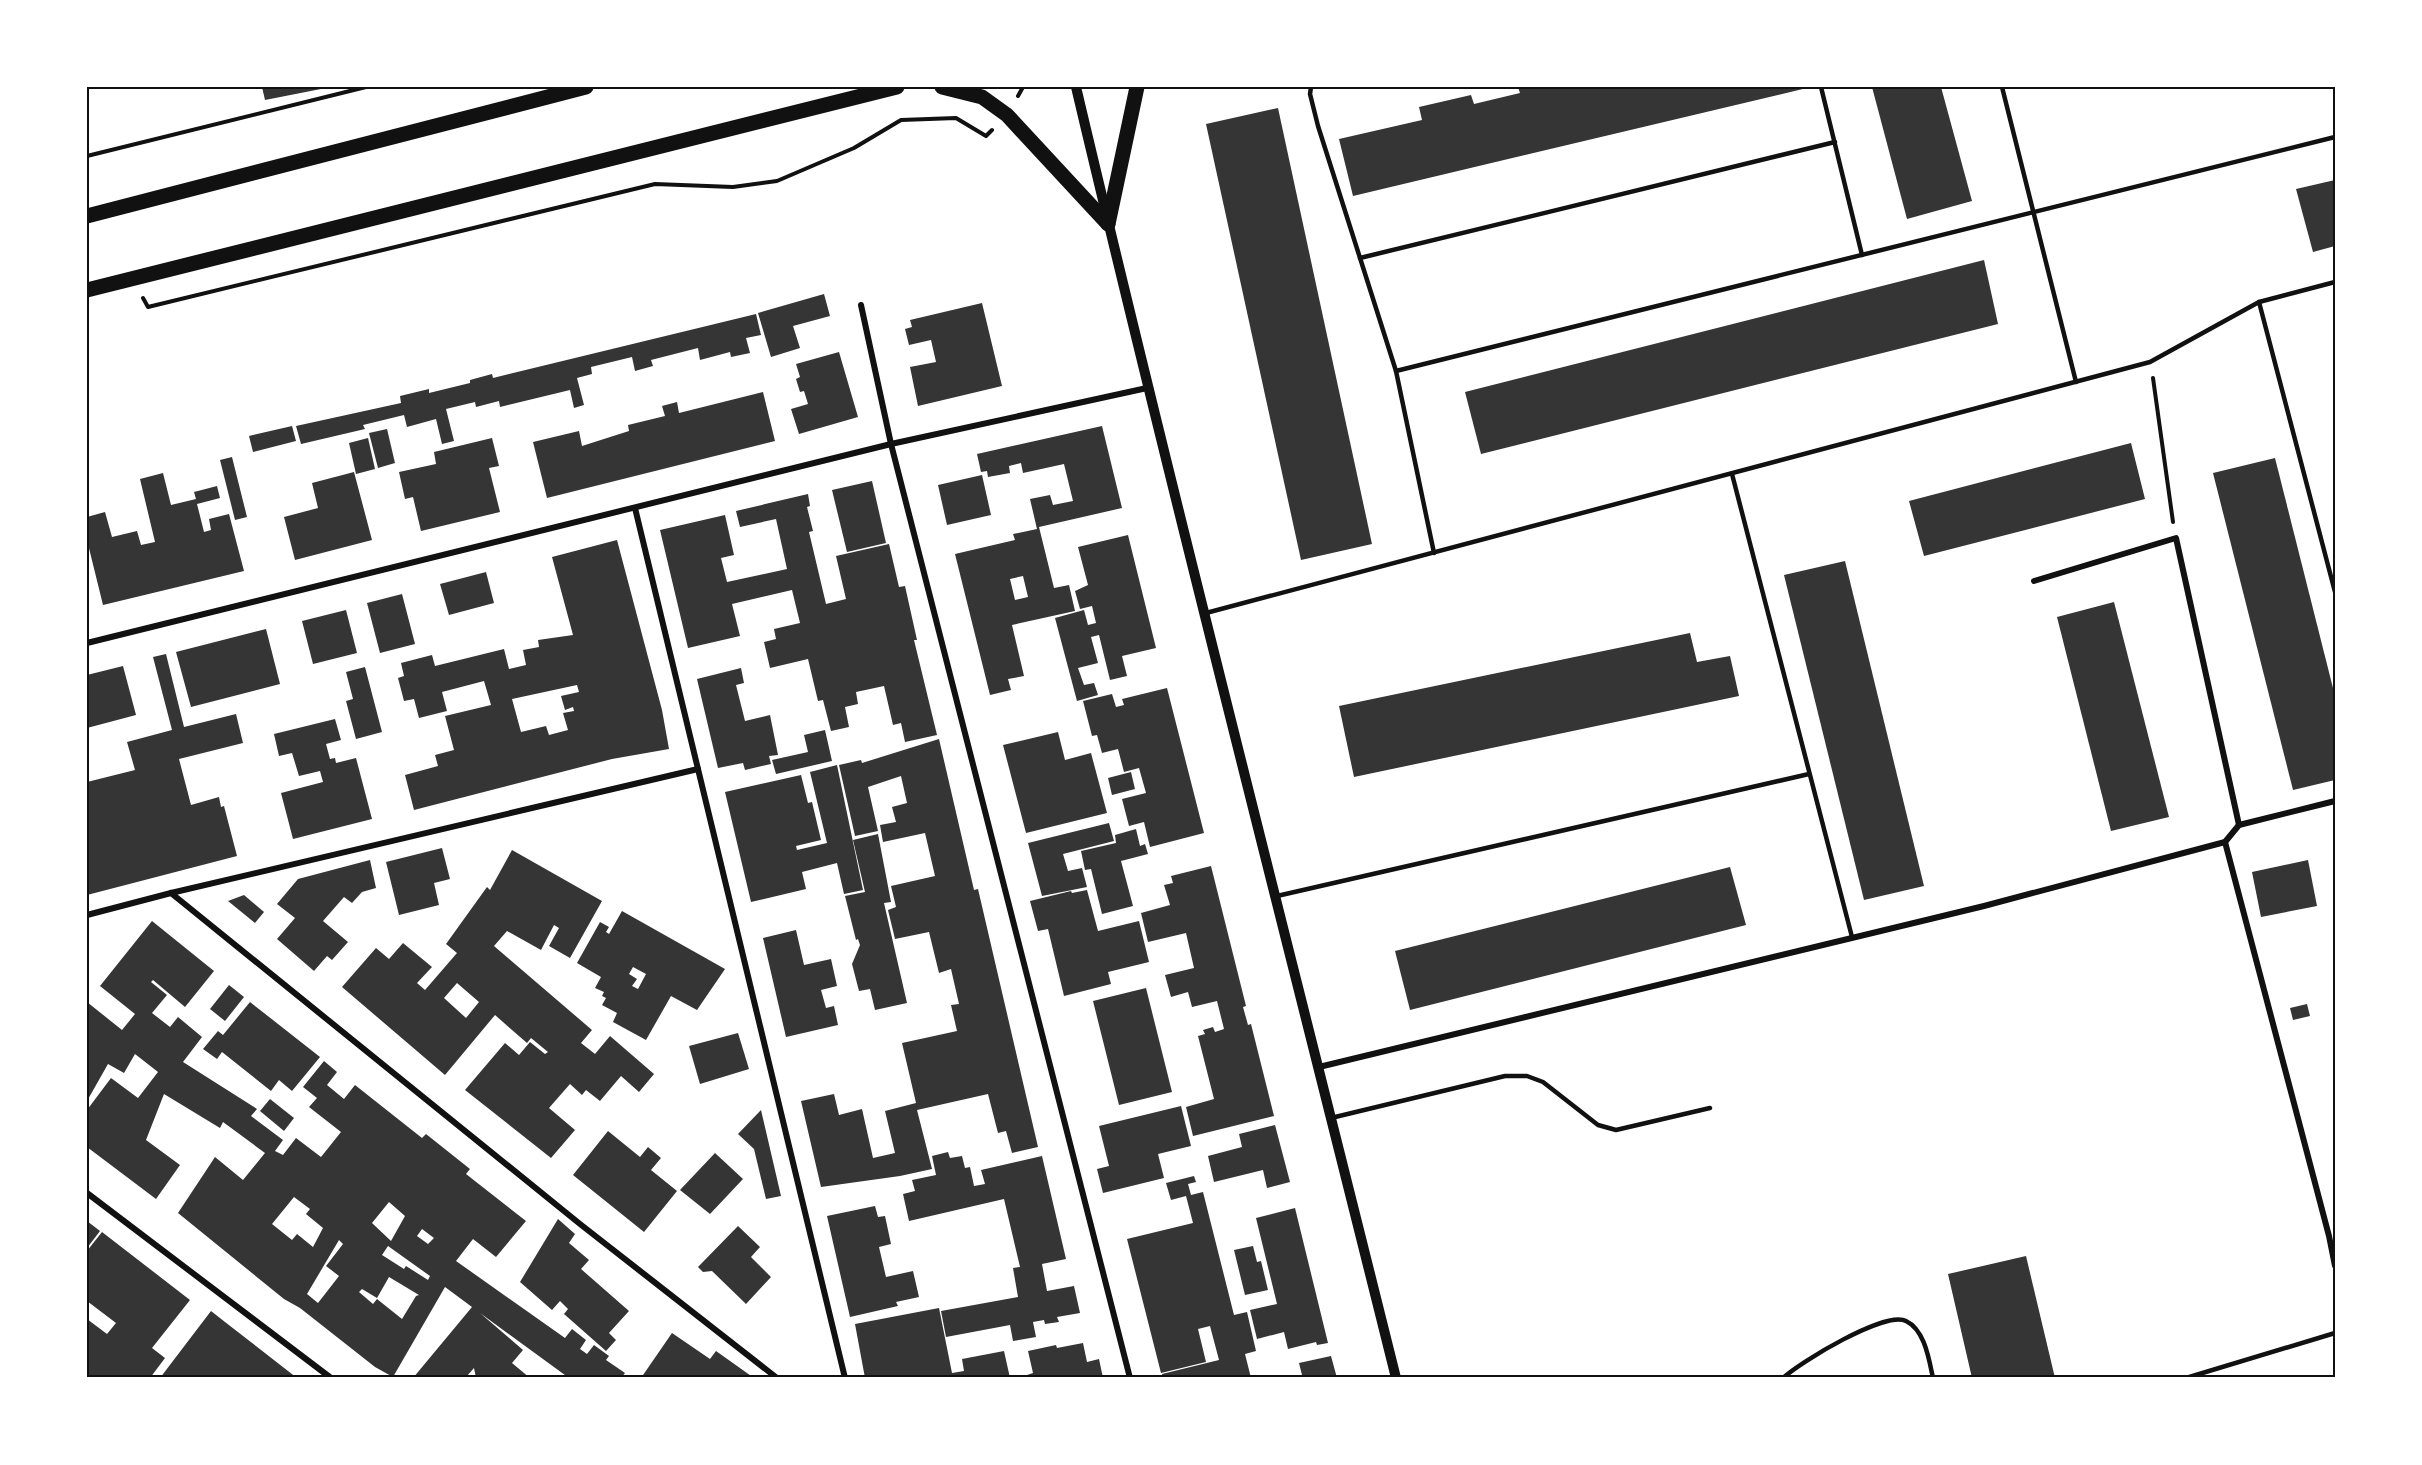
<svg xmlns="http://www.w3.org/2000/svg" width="2422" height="1465" viewBox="0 0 2422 1465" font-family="Roboto,sans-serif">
<rect width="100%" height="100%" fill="#fff"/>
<g fill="#353535" fill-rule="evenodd">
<polygon points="262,87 326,87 326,88 265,100"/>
<polygon points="1518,87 1807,87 1807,88 1353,196 1339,139 1422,120 1419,107 1471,95 1474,104 1520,93"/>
<polygon points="1872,87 1941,87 1972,201 1907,219"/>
<polygon points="1278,108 1372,544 1301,560 1206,124"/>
<polygon points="2335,180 2335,246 2313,252 2296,189"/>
<polygon points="1984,260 1998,324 1481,454 1465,392"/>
<polygon points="824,294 830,316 793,326 800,348 771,357 758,313"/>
<polygon points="982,303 1002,386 918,406 910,367 936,362 931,340 909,345 905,329 912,327 910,320"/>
<polygon points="756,314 761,335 746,338 750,353 731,357 730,352 700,360 698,348 651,360 653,366 635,371 632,357 591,367 592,374 577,378 584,405 574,408 570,390 500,407 499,401 476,407 475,402 446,409 454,441 442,444 436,419 407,427 404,415 363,425 365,429 301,444 296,426 401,403 400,396 429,389 429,393 470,383 470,380 492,374 493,378"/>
<polygon points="839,352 858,417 799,434 791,409 808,404 804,391 800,392 796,379 800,377 796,364"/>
<polygon points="763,392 775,441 547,498 533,442 579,431 582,446 629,431 628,425 665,416 662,406 677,402 679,413"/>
<polygon points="292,426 296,441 253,452 249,436"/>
<path d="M1102 426 1122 508 1039 527 1054 588 1069 585 1075 611 1012 625 1024 676 1008 679 1011 690 990 695 955 554 1015 540 1013 534 1037 529 1030 499 1050 495 1053 505 1073 501 1064 464 1023 473 1021 463 1009 466 1010 473 988 477 987 471 981 472 977 454ZM1023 576 1028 597 1015 600 1010 579Z"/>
<polygon points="387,429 395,463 378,468 369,433"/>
<polygon points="368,438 375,469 356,474 349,443"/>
<polygon points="492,438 499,466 489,468 500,512 421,531 413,497 405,499 399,472 436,464 434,452"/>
<polygon points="2131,443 2145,499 1924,556 1909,501"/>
<polygon points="232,457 247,517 235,520 220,460"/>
<polygon points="2275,458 2335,696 2335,780 2293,790 2213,473"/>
<polygon points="354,472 372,540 295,560 284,517 318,508 312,483"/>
<polygon points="163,473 171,505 196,499 194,492 217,486 220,498 197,504 204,532 211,530 209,519 229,514 244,571 103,605 87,540 87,517 105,512 112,537 137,531 141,545 155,542 140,479"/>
<polygon points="982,475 991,515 947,525 938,485"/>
<polygon points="872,481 886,543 847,552 832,490"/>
<polygon points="808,494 810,506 807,507 813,531 809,532 826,604 846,599 836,556 889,544 899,587 905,586 917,640 914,640 937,735 905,742 901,723 893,725 884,686 856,692 858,704 845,707 849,727 831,731 823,700 818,701 808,659 770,668 764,642 776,639 774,629 800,623 792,590 732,604 740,636 688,648 660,530 725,515 734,555 721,558 727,582 787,569 776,519 740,527 736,511"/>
<polygon points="1128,535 1156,648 1122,656 1127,676 1110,680 1099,635 1091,637 1098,663 1078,668 1084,685 1094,683 1098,695 1077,701 1055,618 1084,610 1088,625 1096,623 1092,606 1080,609 1075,591 1088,585 1078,547"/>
<path d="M617 540 662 710 669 749 612 759 414 810 405 775 438 766 435 755 454 750 445 716 491 705 484 681 442 692 447 711 419 718 414 699 404 701 398 678 404 676 401 663 432 655 435 666 504 649 509 669 526 665 523 650 539 647 538 640 573 635 552 557ZM577 685 579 692 561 696 565 710 573 707 574 711 563 713 568 730 549 735 546 726 521 732 512 699Z"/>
<polygon points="1845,561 1924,886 1864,900 1784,575"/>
<polygon points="486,572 494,603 449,615 440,584"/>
<polygon points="402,594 415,644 380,653 367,603"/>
<polygon points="2114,602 2169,817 2111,831 2057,617"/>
<polygon points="346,610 357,653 313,664 302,621"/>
<polygon points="266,629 280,684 191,707 176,652"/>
<polygon points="1690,633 1697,662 1730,656 1739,696 1354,777 1339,706"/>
<polygon points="166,654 184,727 236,714 243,743 179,759 191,805 219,797 221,807 224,806 237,856 87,895 87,782 135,770 127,742 172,730 153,657"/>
<polygon points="123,666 136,715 87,728 87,675"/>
<polygon points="365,667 382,732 356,739 346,701 353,699 346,672"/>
<polygon points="741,668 744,683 736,685 745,721 770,715 778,755 769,756 771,764 745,770 743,763 718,768 697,679"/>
<polygon points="1167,688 1204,833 1150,847 1144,822 1129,826 1122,799 1146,793 1139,768 1124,772 1118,749 1102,753 1097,735 1092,736 1083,701 1112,694 1116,707 1124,705 1122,699"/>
<polygon points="335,719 341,740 326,744 330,759 335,758 336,763 356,758 372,819 293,839 281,793 323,782 320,771 299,776 292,753 279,756 274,734"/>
<polygon points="825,730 832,761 776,774 772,760 808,752 804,735"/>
<polygon points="1058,732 1065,760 1091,753 1107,813 1026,833 1003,745"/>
<polygon points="939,739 974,890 978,889 1038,1147 1012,1153 1006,1131 998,1133 988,1094 917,1110 932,1169 900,1176 821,1187 801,1101 834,1094 839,1115 862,1109 873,1158 895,1153 885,1111 916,1103 902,1043 957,1031 951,1005 959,1004 951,969 939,973 929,932 895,939 888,910 896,907 891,886 935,876 925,833 883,842 880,825 896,822 892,807 907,803 901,776 868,787 878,831 855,836 839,765 861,760 862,763"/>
<polygon points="837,765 863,890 844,894 837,863 802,872 806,889 751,902 725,792 801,775 808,803 812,802 821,840 796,846 797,850 827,843 810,772"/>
<polygon points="1131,772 1135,789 1112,795 1108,778"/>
<polygon points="1109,823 1114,841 1063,854 1068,871 1082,868 1087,887 1042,896 1028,843"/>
<polygon points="1136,829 1140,846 1145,844 1148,854 1121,861 1133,906 1102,914 1091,869 1085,870 1081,851 1116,843 1115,835"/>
<polygon points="878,834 891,902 884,903 907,1003 875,1010 870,989 859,991 852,964 860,945 858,939 856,940 845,896 865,892 853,840"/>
<polygon points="442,848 450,879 434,883 439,905 399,915 386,862"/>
<path d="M512 850 602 901 570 958 549 946 559 928 554 925 541 950 507 931 494 946 592 1030 581 1043 595 1054 610 1036 654 1074 639 1092 621 1076 600 1101 586 1090 582 1095 570 1084 549 1108 575 1130 551 1158 465 1090 505 1043 519 1055 530 1042 545 1054 548 1052 531 1038 527 1043 495 1015 445 1075 342 987 376 948 389 959 403 943 432 967 417 983 425 990 457 953 446 944 487 887 490 890ZM457 983 479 1002 466 1018 444 998Z"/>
<polygon points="370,860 376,888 362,892 352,903 344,897 323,921 348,942 332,960 327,956 314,971 277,939 295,918 277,904 298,879"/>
<polygon points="2308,860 2317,906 2261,917 2252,872"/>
<polygon points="1211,866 1246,1006 1243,1007 1248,1025 1251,1024 1274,1116 1193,1136 1186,1107 1214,1099 1198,1036 1205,1034 1203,1030 1213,1027 1215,1032 1224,1029 1217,1001 1192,1007 1188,992 1171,997 1165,975 1194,968 1186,933 1148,942 1141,913 1170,905 1164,885 1173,883 1171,876"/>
<polygon points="1730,867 1746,925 1410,1010 1395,951"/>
<polygon points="1087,890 1098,931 1139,921 1149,962 1108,972 1111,984 1064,996 1048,929 1038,931 1030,901 1071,891 1072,893"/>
<polygon points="244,895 264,912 255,923 228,901"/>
<path d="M622 911 725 969 697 1010 671 996 646 1040 613 1022 617 1013 602 1005 606 998 602 996 604 992 595 988 601 977 577 963 600 922 609 927 606 932 609 934ZM633 967 646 974 638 989 632 986 637 979 629 974Z"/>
<path d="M152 921 214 971 185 1007 153 980 151 982 167 995 152 1013 170 1027 178 1017 202 1037 183 1062 257 1109 251 1116 283 1140 275 1151 283 1155 296 1138 321 1157 341 1132 309 1107 317 1098 303 1087 324 1061 337 1072 327 1085 344 1099 355 1085 422 1138 426 1134 470 1169 466 1174 526 1221 496 1257 473 1239 456 1261 565 1338 572 1329 586 1340 580 1349 587 1354 594 1345 609 1356 606 1360 625 1373 621 1378H569L480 1313 523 1350 512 1363 530 1378H476L474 1368 467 1376 470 1378H413L472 1307 445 1287 393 1377 375 1367 300 1308 284 1299 178 1213 215 1157 243 1180 265 1153 223 1122 220 1128 164 1094 146 1140 180 1165 156 1199 87 1147V1110L111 1078 138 1098 158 1072 135 1054 124 1073 108 1064 87 1101V1002L122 1030 135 1014 100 986ZM294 1197 310 1209 306 1214 323 1228 313 1247 297 1234 292 1240 272 1224ZM389 1202 405 1216 391 1241 372 1223ZM422 1229 434 1238 428 1244 417 1236ZM339 1240 343 1244 326 1266 339 1276 318 1303 307 1294ZM388 1246 430 1276 428 1280 406 1266 404 1269 382 1255ZM389 1277 419 1295 416 1296 402 1319 377 1299 373 1304 359 1292 362 1289 377 1298Z"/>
<polygon points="796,930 804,965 831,959 837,986 821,990 826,1008 834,1006 838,1025 786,1037 763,938"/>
<polygon points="229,985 244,997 225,1021 210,1009"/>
<polygon points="1146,988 1172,1092 1119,1105 1093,1001"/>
<polygon points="250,1002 320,1057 292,1091 279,1080 271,1091 222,1052 217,1059 203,1049 218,1031 223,1035"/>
<polygon points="2307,1004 2310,1016 2293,1020 2290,1008"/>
<polygon points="738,1033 749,1069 700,1084 689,1046"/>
<polygon points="270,1099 294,1118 284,1131 260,1111"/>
<polygon points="1181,1106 1191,1146 1158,1154 1164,1178 1103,1193 1097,1169 1109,1166 1099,1126"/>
<polygon points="761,1110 781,1196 766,1199 754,1149 738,1134"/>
<polygon points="1275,1125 1290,1182 1267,1188 1263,1170 1214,1182 1208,1156 1242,1147 1239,1134"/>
<polygon points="608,1131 640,1157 648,1147 661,1158 651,1170 677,1191 644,1232 573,1175"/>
<polygon points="948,1152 950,1158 962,1156 965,1168 970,1167 974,1186 985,1184 981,1170 1042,1156 1066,1259 1042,1264 1047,1291 1074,1286 1080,1313 1057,1317 1059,1322 1045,1324 1044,1320 1033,1322 1036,1337 1013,1341 1010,1325 946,1337 941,1311 1018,1297 1013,1268 1020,1267 1004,1199 909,1221 903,1194 915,1191 912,1180 936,1175 932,1156"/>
<polygon points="715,1153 743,1179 710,1214 680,1190"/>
<polygon points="1194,1176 1196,1182 1188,1184 1191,1195 1203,1192 1234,1315 1247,1312 1256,1351 1245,1354 1251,1378 1163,1378 1162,1374 1219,1360 1210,1326 1198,1329 1206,1362 1161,1373 1127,1239 1193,1223 1186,1196 1171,1200 1166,1183"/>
<polygon points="875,1206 878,1217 885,1216 891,1244 879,1247 886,1277 913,1271 919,1297 896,1302 898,1306 850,1317 827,1216"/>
<polygon points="1295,1208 1328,1343 1317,1345 1316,1342 1288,1349 1284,1332 1257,1339 1250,1310 1277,1304 1256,1218"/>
<polygon points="558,1219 575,1234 569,1243 589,1260 581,1269 629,1311 609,1333 616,1340 606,1351 564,1314 568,1309 560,1301 552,1310 520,1282"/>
<polygon points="87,1221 100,1231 87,1248"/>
<polygon points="738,1226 760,1247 751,1257 771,1277 746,1304 712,1271 703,1272 698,1267"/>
<polygon points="102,1232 190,1300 152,1348 165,1358 150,1378 87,1378 87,1319 107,1334 116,1323 87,1301 87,1251"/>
<polygon points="1253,1246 1257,1262 1261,1261 1268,1290 1245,1295 1234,1250"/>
<polygon points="2026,1256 2055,1378 1972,1378 1948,1274"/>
<polygon points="939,1308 952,1373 964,1371 962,1359 1004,1351 1010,1378 865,1378 855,1324"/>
<polygon points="211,1311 225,1322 297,1378 196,1378 193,1376 192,1378 160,1378"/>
<polygon points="672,1333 710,1359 716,1351 754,1378 641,1378"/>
<polygon points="1083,1343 1087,1362 1099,1359 1103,1378 1028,1378 1027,1375 1033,1373 1028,1351 1056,1345 1057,1348"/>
<polygon points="1331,1356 1337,1378 1293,1378 1302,1375 1299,1363"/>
</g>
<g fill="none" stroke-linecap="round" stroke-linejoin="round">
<g stroke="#111" stroke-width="4">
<polyline points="1018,96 1023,87"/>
<polyline points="87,156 366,87"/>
<polyline points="143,298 148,307 655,184 733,187 777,181 854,148 901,120 956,118 986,136 992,130"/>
<polyline points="2153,378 2173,522"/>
</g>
<g stroke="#111" stroke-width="4.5">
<polyline points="1311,87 1310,94 1318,126 1396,371 1434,553"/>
<polyline points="1821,87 1862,255"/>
<polyline points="2002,87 2076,382"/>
<polyline points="1360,258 1835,142"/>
<polyline points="2259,302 2335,592"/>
<polyline points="1396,371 2335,137"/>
<polyline points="1732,474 1852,937"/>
<polyline points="1206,613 2150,362 2259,302 2335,282"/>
<polyline points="1277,896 1809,774"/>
<polyline points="1331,1118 1505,1076 1527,1076 1543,1082 1598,1125 1616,1130 1710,1108"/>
<path d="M1783 1378C1800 1362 1886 1310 1906 1321 1925 1330 1929 1360 1933 1378"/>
<polyline points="2186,1378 2335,1333"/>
</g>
<g stroke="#111" stroke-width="6">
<polyline points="861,305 891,444 1130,1378"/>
<polyline points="635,508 845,1378"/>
<polyline points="2034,581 2176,538 2239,825"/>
<polyline points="87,643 891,444 1147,388"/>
<polyline points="2225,842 2329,1236 2335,1266"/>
<polyline points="171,893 580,1224 777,1378"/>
<polyline points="87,915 171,893 698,769"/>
<polyline points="1319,1067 1984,906 2225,842 2239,825 2335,801"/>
<polyline points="87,1193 331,1378"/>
</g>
<path stroke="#111" stroke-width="10" d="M1076 87C1178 518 1289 948 1396 1378"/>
<g stroke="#111" stroke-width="15">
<polyline points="942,87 982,97 1007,115 1108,224"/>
<polyline points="87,216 586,87"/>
<polyline points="1108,224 1137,87"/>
<polyline points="87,290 897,87"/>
</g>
</g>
<rect width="2422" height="1465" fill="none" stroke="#ffffff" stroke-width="177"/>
<rect x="88" y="88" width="2246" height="1288" fill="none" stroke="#111" stroke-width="2"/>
</svg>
